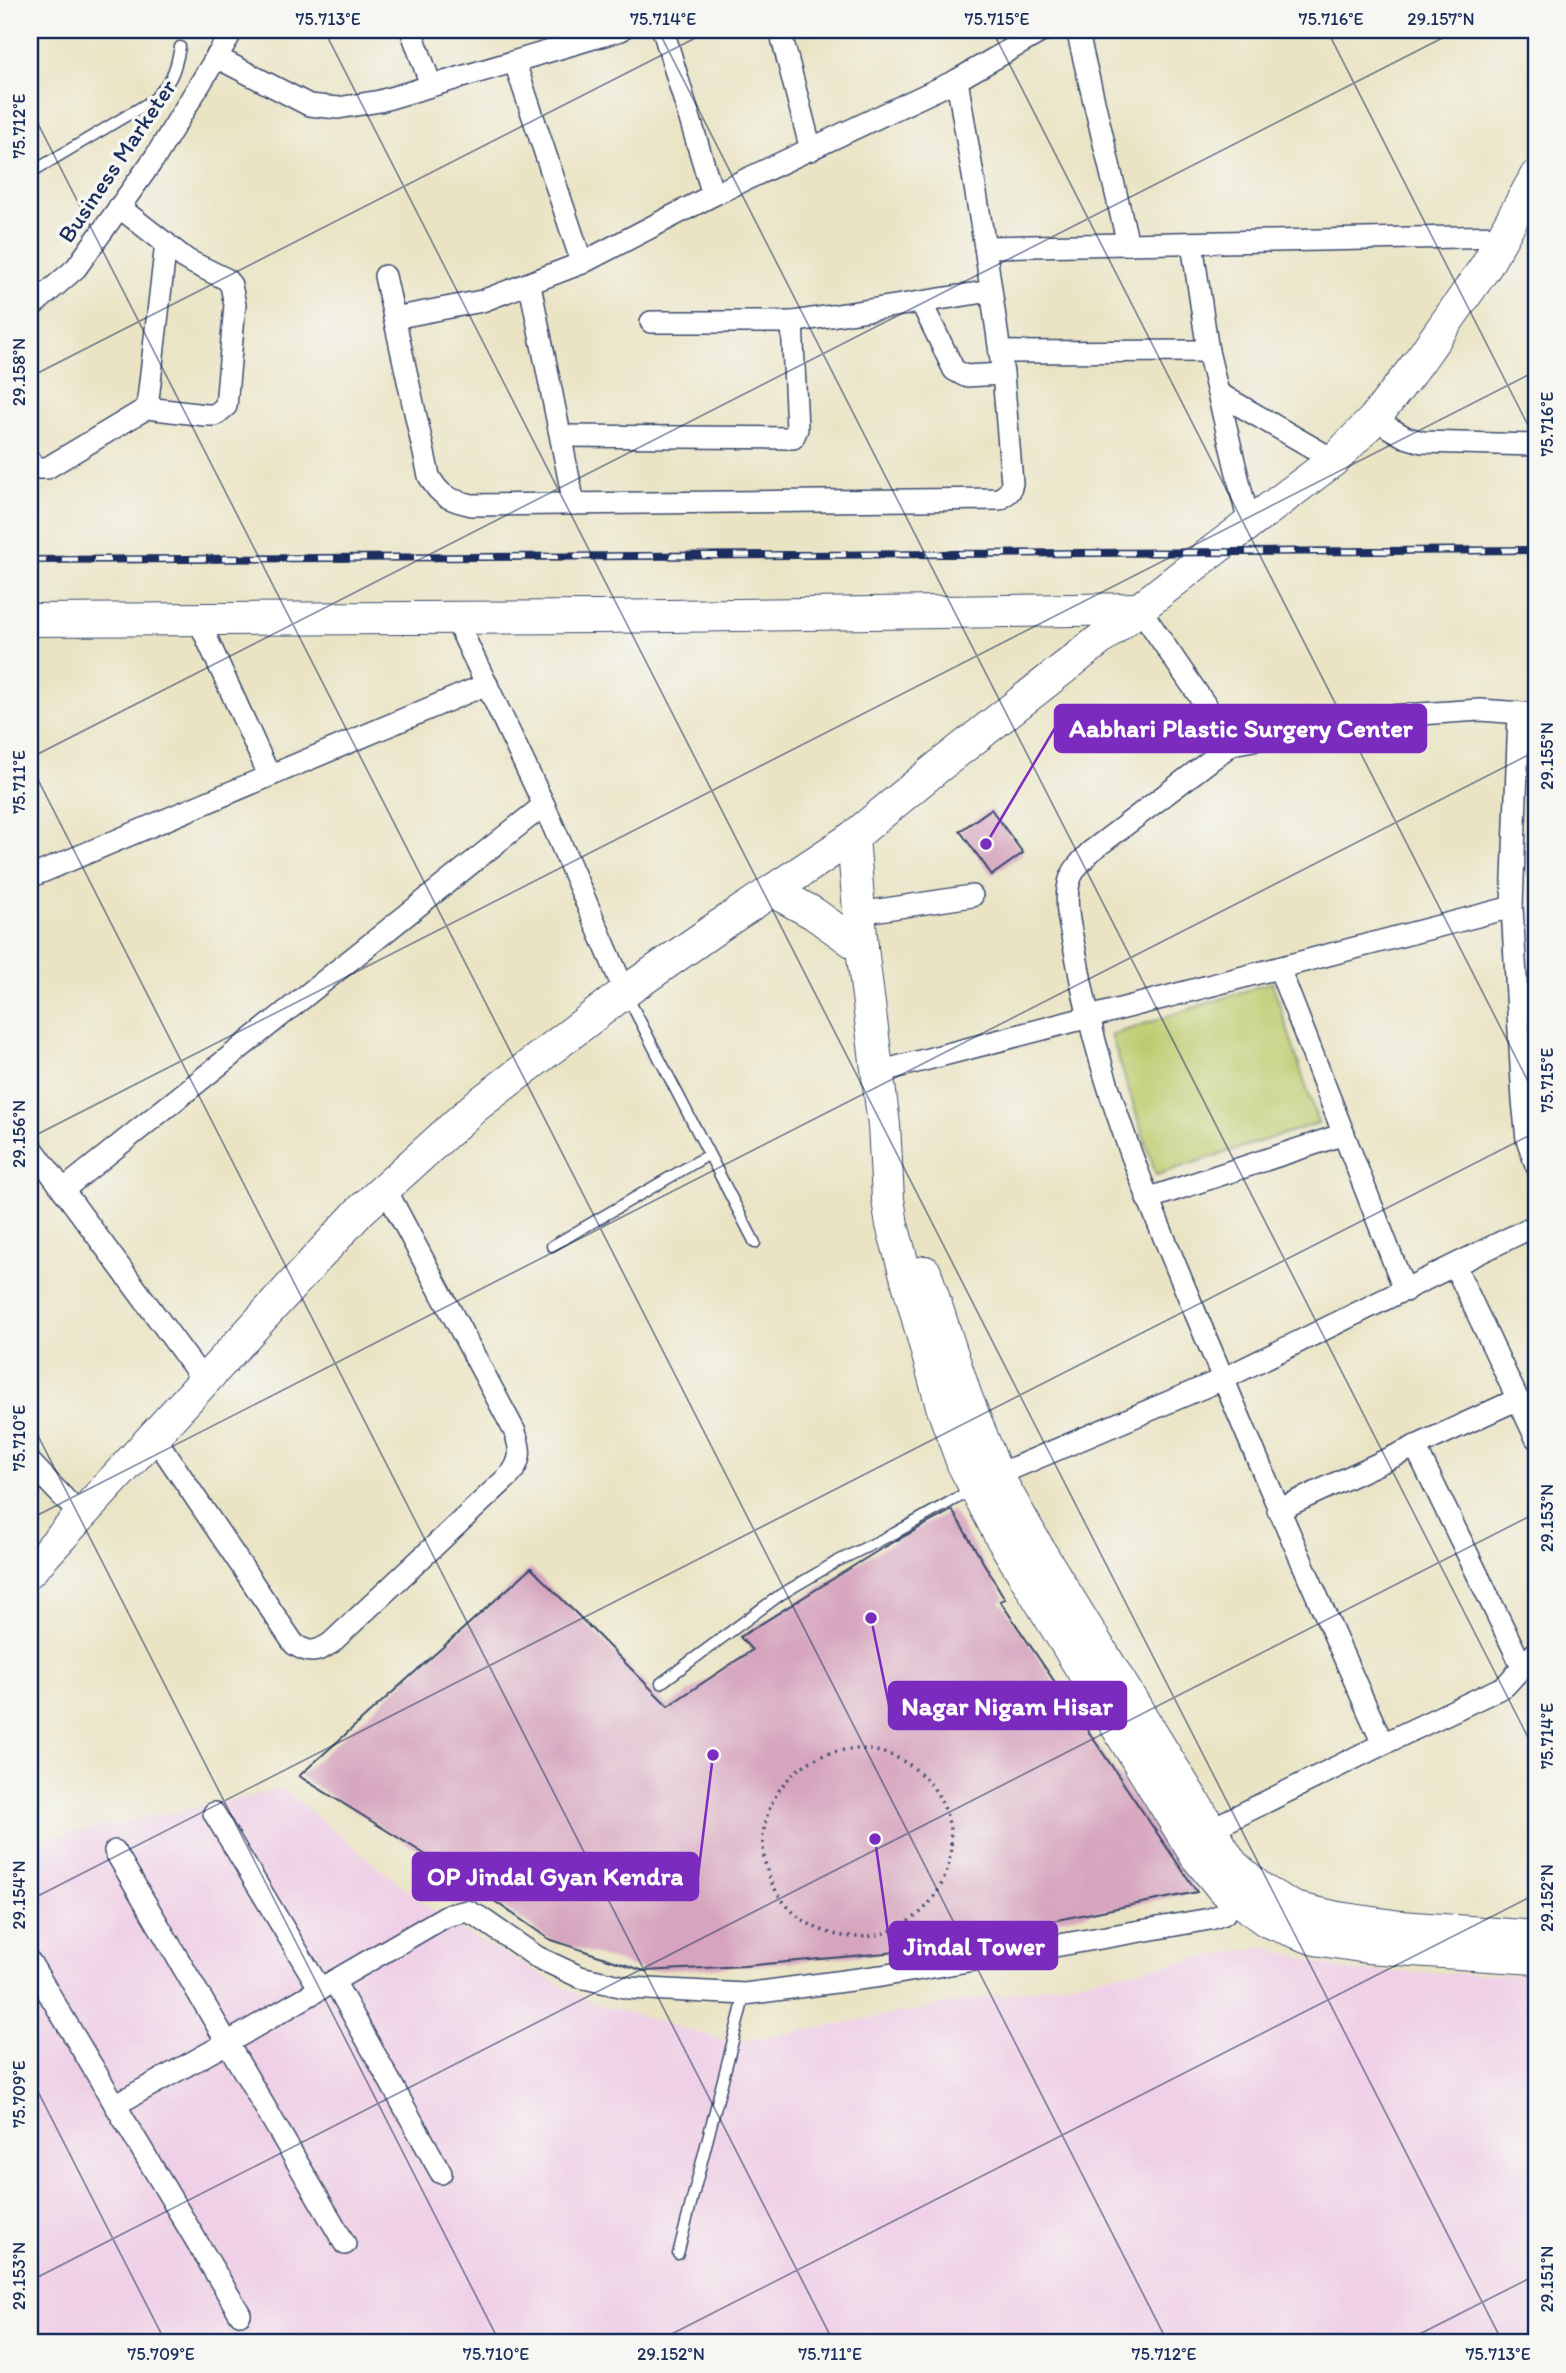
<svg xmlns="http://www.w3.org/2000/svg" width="1566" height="2373" viewBox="0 0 1566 2373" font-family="Itim,sans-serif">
<rect width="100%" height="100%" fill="#f6f6f2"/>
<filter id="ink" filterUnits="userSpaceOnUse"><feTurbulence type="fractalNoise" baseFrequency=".0143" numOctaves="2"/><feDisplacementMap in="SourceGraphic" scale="14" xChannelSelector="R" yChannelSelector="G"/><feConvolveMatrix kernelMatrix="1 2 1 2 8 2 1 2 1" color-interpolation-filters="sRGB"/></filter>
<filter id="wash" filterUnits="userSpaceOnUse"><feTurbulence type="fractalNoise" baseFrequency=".00686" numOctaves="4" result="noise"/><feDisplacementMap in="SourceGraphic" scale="28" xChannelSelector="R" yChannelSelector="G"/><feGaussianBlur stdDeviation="1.57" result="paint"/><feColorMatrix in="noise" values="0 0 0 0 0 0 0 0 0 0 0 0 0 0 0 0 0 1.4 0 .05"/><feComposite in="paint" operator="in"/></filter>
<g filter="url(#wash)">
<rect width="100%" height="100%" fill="#eae4c4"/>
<polygon fill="#efd0e6" points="283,1789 449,1924 596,2004 735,2043 1263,1947 1348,1971 1536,1975 1536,2343 30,2343 30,1841"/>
<polygon fill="#becc6f" stroke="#6c7e66" stroke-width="2" points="1272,982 1318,1123 1156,1175 1111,1035"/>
<g id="blocks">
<g fill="#d6a4be">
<polygon points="991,809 1023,853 992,875 960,831"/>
<polygon points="952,1510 1005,1599 1000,1601 1197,1892 897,1952 744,1966 644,1971 549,1939 447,1868 299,1776 531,1568 668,1706 752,1650 740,1637 879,1550"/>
</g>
</g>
</g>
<g filter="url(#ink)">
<use href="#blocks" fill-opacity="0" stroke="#3a4a6d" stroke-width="2"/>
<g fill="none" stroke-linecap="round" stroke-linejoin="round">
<g stroke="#3a4a6d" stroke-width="13">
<g id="lane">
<path d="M30 173 153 100C171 82 175 73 180 47"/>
<polyline points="626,994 755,1243"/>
<polyline points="552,1246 708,1155"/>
<polyline points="661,1683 780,1595 836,1562 895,1533 973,1489"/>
<polyline points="678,2254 745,1994"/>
</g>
</g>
<g stroke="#3a4a6d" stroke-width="24">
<g id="street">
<polyline points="411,30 431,85"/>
<polyline points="663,30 713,195"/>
<polyline points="780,30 811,150"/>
<polyline points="1077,30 1128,244"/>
<polyline points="216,57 309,105 338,108 380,101 621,30"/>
<polyline points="515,63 582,263"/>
<polyline points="1192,243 1208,351 1249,524"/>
<polyline points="985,247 1504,236"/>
<path d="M385 276 429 476C440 497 450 500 472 505L1000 499 1010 491 1012 483 1003 374 985 247 957 80"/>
<polyline points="530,285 574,504"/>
<polyline points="921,302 954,370 965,376 1003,374"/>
<polyline points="30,308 76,268 156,156 233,30"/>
<polyline points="394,318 482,301 582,263 713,195 957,80 1044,30"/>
<polyline points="651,322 792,322 991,291"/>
<polyline points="1000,352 1208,351"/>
<polyline points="1218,393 1334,460"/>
<polyline points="147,408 166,243"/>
<polyline points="1374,419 1405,437 1422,442 1536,445"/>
<polyline points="561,436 793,438 797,429 792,322"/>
<polyline points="30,461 35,468 47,468 147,408 205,415 215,415 226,406 235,305 231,285 226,279 187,260 119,207"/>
<polyline points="1140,609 1232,744"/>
<polyline points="455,618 544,805 625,992"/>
<polyline points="198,619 269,775"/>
<polyline points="1519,713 1512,907 1523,1101 1527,1139 1536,1165"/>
<polyline points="30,877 487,684"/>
<polyline points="859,913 972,896"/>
<polyline points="1279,968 1405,1291"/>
<polyline points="878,1072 1512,907"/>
<polyline points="30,1145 204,1381"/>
<polyline points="63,1190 544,805"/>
<polyline points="1147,1199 1344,1134"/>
<polyline points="1455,1266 1536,1438"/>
<path d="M154 1436 294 1644C309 1654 316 1653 331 1643L511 1474C522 1459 521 1450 515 1432L385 1188"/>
<polyline points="1415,1446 1522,1666"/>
<polyline points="30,1462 81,1516"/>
<polyline points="997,1475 1223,1379 1536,1225"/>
<polyline points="1278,1510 1518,1399"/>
<path d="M1383 1744C1321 1607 1261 1469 1203 1331 1153 1212 1101 1094 1078 966 1074 941 1063 909 1069 883 1072 870 1082 861 1090 852L1232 744 1374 717 1480 710 1536 714"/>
<polyline points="214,1813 320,1989"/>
<polyline points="1201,1834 1383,1744 1505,1686 1536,1652"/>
<polyline points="115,1851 345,2244"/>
<polyline points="30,1962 240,2314"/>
<polyline points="334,1981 441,2173"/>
<polyline points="115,2105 227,2043 446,1916 467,1911 479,1917 537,1957 580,1977 629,1988 745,1994 881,1976 1210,1919 1224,1914 1241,1888"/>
</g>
</g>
<g stroke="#3a4a6d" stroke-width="34">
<g id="secondary">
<polyline points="30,620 600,617 1140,609"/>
<polyline points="853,837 862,948 884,1125 888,1199 892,1225 942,1406 963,1464 1002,1539 1196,1856 1222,1888 1267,1921 1315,1939 1367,1947 1536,1958"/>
<polyline points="773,891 813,913 862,948"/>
<polyline points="925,1272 966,1397 997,1475 1042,1555 1232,1864 1262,1890 1294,1908 1338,1918 1401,1927 1536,1937"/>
<polyline points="30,1571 360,1211 476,1106 625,992 719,926 853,837 938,767 1209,554 1334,460 1374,419 1417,364 1486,266 1536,176"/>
</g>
</g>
<circle stroke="#3a4a6d" stroke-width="3.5" stroke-dasharray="2 5" stroke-linecap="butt" cx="857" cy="1843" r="94"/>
<use href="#lane" stroke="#fff" stroke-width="10"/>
<use href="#street" stroke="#fff" stroke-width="21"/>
<use href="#secondary" stroke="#fff" stroke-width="32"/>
<g stroke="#1b2f5e" stroke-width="8">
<polyline id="rail" points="30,560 1536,550"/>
</g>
<use href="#rail" stroke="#f6f6f2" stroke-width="5" stroke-dasharray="16" stroke-linecap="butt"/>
</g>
</g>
<path fill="none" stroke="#1b2f5e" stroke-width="2" stroke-opacity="0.45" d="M324 30 1503 2343M658 30 1536 1753M992 30 1536 1097M1327 30 1536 441M30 108 1168 2343M30 377 711 30M30 758 1458 30M30 764 834 2343M30 1138 1536 371M30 1420 500 2343M30 1519 1536 751M30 1900 1536 1132M30 2076 166 2343M30 2281 1536 1513M654 2343 1536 1894M1402 2343 1536 2275"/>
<g text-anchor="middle" stroke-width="7" stroke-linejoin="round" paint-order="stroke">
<g font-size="24" fill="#1b2f5e" stroke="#f6f6f2">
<text transform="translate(117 161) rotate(-56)" y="8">Business Marketer</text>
</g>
</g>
<path fill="none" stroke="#7b2cbf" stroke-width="2.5" d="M986 844L1055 728M871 1618L889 1705M713 1755L698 1876M875 1839L890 1946"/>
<g fill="#7b2cbf" stroke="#f6f6f2" stroke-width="2.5">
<circle cx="986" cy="844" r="7"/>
<circle cx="871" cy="1618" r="7"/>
<circle cx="713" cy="1755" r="7"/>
<circle cx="875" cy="1839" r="7"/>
</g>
<g fill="#7b2cbf" stroke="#7b2cbf" stroke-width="2.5">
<rect x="1055" y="705" width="371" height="47" rx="7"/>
<rect x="889" y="1682" width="237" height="47" rx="7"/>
<rect x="413" y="1853" width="285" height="47" rx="7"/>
<rect x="890" y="1922" width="167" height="47" rx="7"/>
</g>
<g font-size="26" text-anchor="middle" font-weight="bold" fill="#fff">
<text x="1241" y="737">Aabhari Plastic Surgery Center</text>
<text x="1007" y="1715">Nagar Nigam Hisar</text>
<text x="555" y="1885">OP Jindal Gyan Kendra</text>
<text x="974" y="1955">Jindal Tower</text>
</g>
<rect width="1566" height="2373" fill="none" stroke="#f6f6f2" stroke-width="77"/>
<rect x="38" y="38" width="1490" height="2296" fill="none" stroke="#1b2f5e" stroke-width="2.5"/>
<g font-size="18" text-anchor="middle" fill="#1b2f5e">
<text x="328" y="25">75.713°E</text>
<text x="663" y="25">75.714°E</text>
<text x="997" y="25">75.715°E</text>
<text x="1331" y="25">75.716°E</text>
<text x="1441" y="25">29.157°N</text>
<text transform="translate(19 126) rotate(-90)" y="6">75.712°E</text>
<text transform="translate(19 372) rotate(-90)" y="6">29.158°N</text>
<text transform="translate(1547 424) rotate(-90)" y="6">75.716°E</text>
<text transform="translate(1547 756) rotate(-90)" y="6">29.155°N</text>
<text transform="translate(19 782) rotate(-90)" y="6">75.711°E</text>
<text transform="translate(1547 1080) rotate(-90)" y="6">75.715°E</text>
<text transform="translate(19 1134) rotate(-90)" y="6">29.156°N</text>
<text transform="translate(19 1438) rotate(-90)" y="6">75.710°E</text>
<text transform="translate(1547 1518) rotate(-90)" y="6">29.153°N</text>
<text transform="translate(1547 1736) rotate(-90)" y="6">75.714°E</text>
<text transform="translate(19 1895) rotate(-90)" y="6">29.154°N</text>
<text transform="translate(1547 1898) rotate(-90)" y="6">29.152°N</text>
<text transform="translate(19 2094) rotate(-90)" y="6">75.709°E</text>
<text transform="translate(19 2276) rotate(-90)" y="6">29.153°N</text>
<text transform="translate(1547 2279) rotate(-90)" y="6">29.151°N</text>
<text x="161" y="2360">75.709°E</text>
<text x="496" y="2360">75.710°E</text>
<text x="671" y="2360">29.152°N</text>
<text x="830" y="2360">75.711°E</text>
<text x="1164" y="2360">75.712°E</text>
<text x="1498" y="2360">75.713°E</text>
</g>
</svg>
